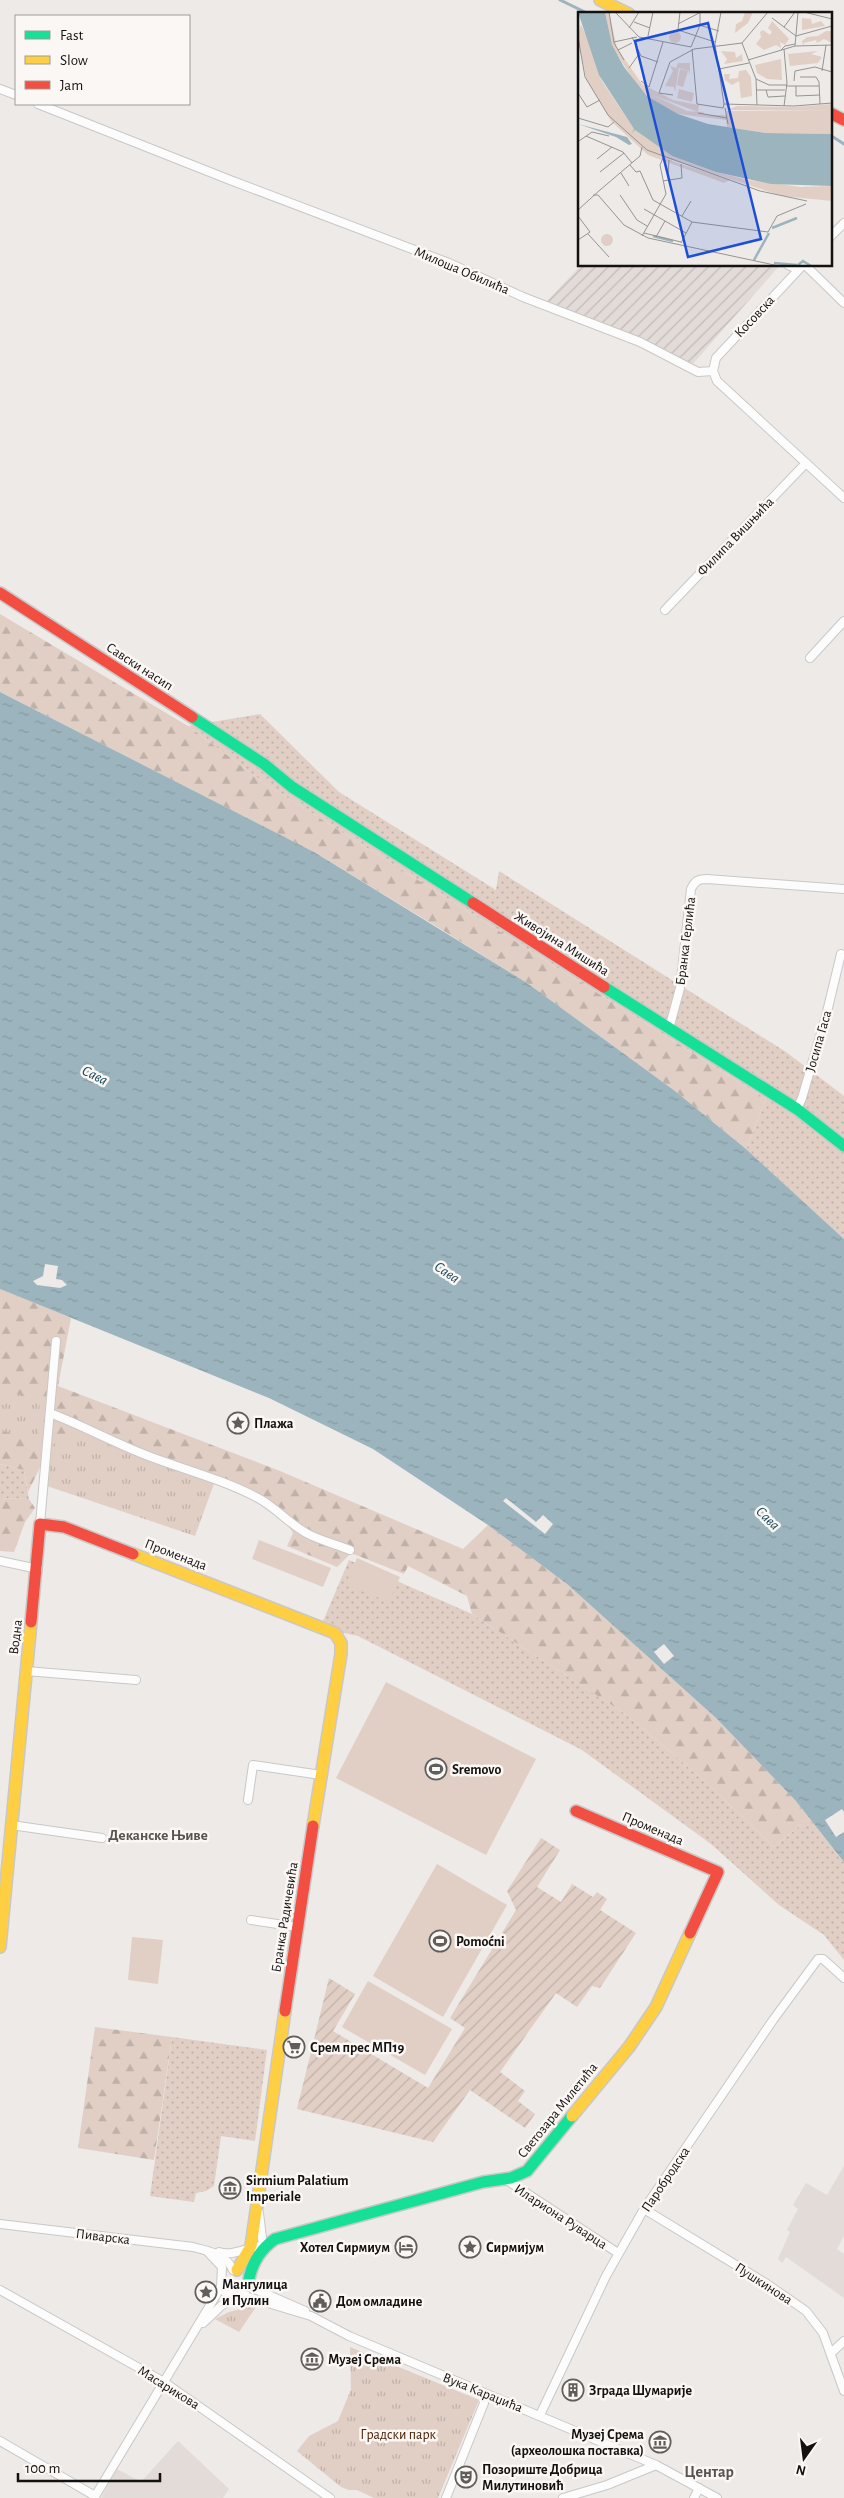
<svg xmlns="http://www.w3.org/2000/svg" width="844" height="2498" viewBox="0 0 844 2498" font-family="'Alegreya Sans',sans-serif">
<defs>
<pattern id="industrial-furrows" width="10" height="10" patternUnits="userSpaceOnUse" patternTransform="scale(1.25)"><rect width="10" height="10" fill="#e2dbd7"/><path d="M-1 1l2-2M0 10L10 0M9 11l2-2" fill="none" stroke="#c1bbb8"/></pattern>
<pattern id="grass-dots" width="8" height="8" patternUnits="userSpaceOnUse" patternTransform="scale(1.25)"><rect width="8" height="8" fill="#e1cfc5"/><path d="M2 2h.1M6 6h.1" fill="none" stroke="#c0b1a8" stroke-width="1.8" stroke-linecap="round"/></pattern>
<pattern id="forest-firs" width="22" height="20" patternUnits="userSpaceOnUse" patternTransform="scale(1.25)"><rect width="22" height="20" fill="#e1cfc5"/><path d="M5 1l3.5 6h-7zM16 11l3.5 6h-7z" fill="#c0b1a8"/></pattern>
<pattern id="park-tufts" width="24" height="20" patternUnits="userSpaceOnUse" patternTransform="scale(1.25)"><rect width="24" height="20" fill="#e1cfc5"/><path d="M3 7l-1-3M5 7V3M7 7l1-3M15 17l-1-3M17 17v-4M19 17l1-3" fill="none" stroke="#c0b1a8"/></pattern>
<pattern id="garden-furrows" width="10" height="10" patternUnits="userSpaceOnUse" patternTransform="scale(1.25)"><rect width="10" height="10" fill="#e1cfc5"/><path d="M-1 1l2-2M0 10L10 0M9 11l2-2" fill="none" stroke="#c0b1a8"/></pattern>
<pattern id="water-ripples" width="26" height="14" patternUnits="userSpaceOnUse" patternTransform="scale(1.25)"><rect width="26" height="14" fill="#9cb4bd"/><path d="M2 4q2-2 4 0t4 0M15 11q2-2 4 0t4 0" fill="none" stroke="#869aa1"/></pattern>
</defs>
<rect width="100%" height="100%" fill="#edeae8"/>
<g fill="#e2dbd7">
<polygon points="844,2166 844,2236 837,2249 844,2254 844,2298 786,2257 782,2263 778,2259 790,2232 787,2230 798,2209 793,2205 806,2183 827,2195"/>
<polygon points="178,2441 229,2489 223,2498 101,2498 117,2469 141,2482"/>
</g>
<polygon fill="url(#industrial-furrows)" points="581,265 780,265 691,366 547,301"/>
<g fill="url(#grass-dots)">
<polygon points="260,714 339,792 496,890 499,871 786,1052 844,1096 844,1239 746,1149 766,1099 267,785 188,726"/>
<polygon points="0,1464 24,1470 29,1499 0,1498"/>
<polygon points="349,1560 472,1614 627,1715 706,1782 774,1847 809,1818 844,1862 844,1960 824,1935 779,1905 711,1844 582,1750 358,1636 326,1629 321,1626"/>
<polygon points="172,2037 267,2050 255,2141 221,2136 214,2186 206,2191 196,2193 194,2202 150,2196"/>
</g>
<g fill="url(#forest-firs)">
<polygon points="0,614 188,726 267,785 766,1099 746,1149 675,1091 527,983 439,928 314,852 0,692"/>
<polygon points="0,1289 71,1318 58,1386 280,1471 463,1549 488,1525 567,1584 716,1718 795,1800 809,1818 774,1847 706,1782 627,1715 472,1614 467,1596 408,1566 404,1574 351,1553 337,1567 287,1546 293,1533 275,1506 215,1481 51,1445 28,1492 24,1470 0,1464"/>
<polygon points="0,1498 29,1499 35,1508 25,1522 14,1552 0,1551"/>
<polygon points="95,2027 172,2037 154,2160 78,2148"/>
</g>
<g fill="url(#park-tufts)">
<polygon points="0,1388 40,1402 36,1441 0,1430"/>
<polygon points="101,1427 109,1438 215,1481 195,1536 47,1486 51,1445"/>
<polygon points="248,2307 256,2307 239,2332 215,2319 229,2312"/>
<polygon points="350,2347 479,2400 438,2498 374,2498 357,2490 349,2490 341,2487 297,2451 309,2436 338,2421 351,2389"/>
</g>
<polygon fill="url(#garden-furrows)" points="541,1838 560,1850 537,1887 561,1902 572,1884 593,1897 597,1892 607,1899 600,1910 636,1933 600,1988 592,1986 577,2007 556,1993 500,2072 525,2091 518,2101 535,2114 525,2128 470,2090 433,2142 297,2109 329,1978 355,1994 333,2031 428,2088 465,2028 450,2018 516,1910 507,1891"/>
<g fill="#e1cfc5">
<polygon points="259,1540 331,1568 323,1587 252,1559"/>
<polygon points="357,1558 400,1577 389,1602 346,1584"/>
<polygon points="386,1682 536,1759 486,1855 336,1778"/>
<polygon points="437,1864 507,1905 443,2017 373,1976"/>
<polygon points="132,1937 163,1940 158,1984 128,1980"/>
<polygon points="368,1981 452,2029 425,2075 342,2027"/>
</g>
<polygon fill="url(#water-ripples)" points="0,692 314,852 527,983 675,1091 746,1149 844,1239 844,1862 795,1800 716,1718 567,1584 488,1525 373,1449 269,1398 0,1289"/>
<g fill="#edeae8">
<polygon points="45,1264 58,1266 56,1279 62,1280 67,1285 60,1288 37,1285 33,1281 43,1276"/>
<polygon points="506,1498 536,1522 543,1515 553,1524 545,1534 503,1501"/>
<polygon points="664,1644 674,1656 664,1664 654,1652"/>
<polygon points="842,1809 844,1812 844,1832 836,1837 825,1820"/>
</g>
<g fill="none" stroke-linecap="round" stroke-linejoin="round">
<g stroke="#9cb4bd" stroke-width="3">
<polyline points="560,0 589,14"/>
<polyline points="830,135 844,144"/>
</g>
<g stroke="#cac8c6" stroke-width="10">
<g id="street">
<polyline points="0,89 16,95"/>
<polyline points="38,104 230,180 449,263 523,297 640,342 698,372 713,371"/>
<polyline points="830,237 844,223"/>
<polyline points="788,265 798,269"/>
<polyline points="805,265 844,303"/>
<polyline points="713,371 717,381 844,498"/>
<polyline points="713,371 716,358 803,265"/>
<polyline points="665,610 806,463"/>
<polyline points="810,658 844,621"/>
<path d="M669 1029 680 988 691 889C695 881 698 879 707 879L844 889"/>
<polyline points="797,1109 802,1098 826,1016 841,954"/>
<path d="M50 1413C84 1426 116 1444 151 1457 186 1470 224 1480 258 1498 277 1508 291 1526 310 1535 323 1541 337 1545 350 1550"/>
<polyline points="40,1524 56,1341"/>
<polyline points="0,1561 38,1569"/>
<polyline points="26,1671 136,1680"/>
<polyline points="248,1800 253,1765 321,1775"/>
<polyline points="11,1825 102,1838"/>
<polyline points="251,1920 297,1927"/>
<polyline points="505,2179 618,2253"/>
<polyline points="644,2209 767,2284 806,2311 823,2333 844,2391"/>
<path d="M0 2224 193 2247C210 2252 225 2253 233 2270"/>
<polyline points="207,2251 222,2267 221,2287 226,2294 239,2296 245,2292 248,2286 305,2311"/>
<path d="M219 2252C233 2257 249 2246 263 2246L259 2213"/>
<polyline points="0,2290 164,2382 330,2498"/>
<polyline points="241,2295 311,2316 349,2336 656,2465 717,2498"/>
<polyline points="203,2323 221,2306 236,2297"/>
<polyline points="831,2353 844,2341"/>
<polyline points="540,2415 606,2276 644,2209 773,2020 818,1959 823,1959 844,1978"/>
<polyline points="0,2441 95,2496"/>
<polyline points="94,2498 221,2287"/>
<polyline points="446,2498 484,2403"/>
<polyline points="563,2498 607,2485 656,2465"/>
<polyline points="694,2498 699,2488"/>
</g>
</g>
<g stroke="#cac8c6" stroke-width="14">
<g id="fast">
<polyline points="192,717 264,764 292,787 473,903"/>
<polyline points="604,987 797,1109 844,1146"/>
<path d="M248 2286C250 2266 258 2251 275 2239L483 2182 511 2178 527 2171 572 2116"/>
</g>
</g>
<g stroke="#cac8c6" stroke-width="14">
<g id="slow">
<polyline points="600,0 629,14"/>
<polyline points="133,1554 335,1633 341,1643 341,1654 313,1826"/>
<polyline points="0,1947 31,1622"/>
<polyline points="572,2116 629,2047 656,2007 690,1933"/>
<polyline points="237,2270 251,2246 285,2011"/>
</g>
</g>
<g stroke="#cac8c6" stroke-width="14">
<g id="jam">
<polyline points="830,113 844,120"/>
<polyline points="0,593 192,717"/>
<polyline points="473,903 604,987"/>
<polyline points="31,1622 40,1524 64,1527 133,1554"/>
<polyline points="576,1811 718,1872 690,1933"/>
<polyline points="285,2011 313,1826"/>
</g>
</g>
<use href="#street" stroke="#fcfcfc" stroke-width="8"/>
<use href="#fast" stroke="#16e098" stroke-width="11"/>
<use href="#slow" stroke="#ffcf43" stroke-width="11"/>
<use href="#jam" stroke="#f24e42" stroke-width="11"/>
</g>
<defs>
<g id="sight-ring" transform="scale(1.125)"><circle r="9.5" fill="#fbf7f4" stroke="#605e5c" stroke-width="1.5"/><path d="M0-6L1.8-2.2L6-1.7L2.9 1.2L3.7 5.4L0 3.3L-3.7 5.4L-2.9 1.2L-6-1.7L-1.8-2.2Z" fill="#605e5c"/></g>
<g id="stadium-ring" transform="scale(1.125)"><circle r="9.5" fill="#fbf7f4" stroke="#605e5c" stroke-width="1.5"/><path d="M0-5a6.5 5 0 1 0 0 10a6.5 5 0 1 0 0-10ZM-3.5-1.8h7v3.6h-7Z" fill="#605e5c"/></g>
<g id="supermarket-ring" transform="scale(1.125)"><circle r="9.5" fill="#fbf7f4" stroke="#605e5c" stroke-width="1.5"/><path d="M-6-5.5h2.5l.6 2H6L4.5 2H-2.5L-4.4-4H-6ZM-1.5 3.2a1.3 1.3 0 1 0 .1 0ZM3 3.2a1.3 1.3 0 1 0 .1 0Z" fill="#605e5c"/></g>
<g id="museum-ring" transform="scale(1.125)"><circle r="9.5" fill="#fbf7f4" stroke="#605e5c" stroke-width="1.5"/><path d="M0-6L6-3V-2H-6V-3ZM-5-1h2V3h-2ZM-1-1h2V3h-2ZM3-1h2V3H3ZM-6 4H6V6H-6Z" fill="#605e5c"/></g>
<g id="hotel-ring" transform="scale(1.125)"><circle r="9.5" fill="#fbf7f4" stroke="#605e5c" stroke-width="1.5"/><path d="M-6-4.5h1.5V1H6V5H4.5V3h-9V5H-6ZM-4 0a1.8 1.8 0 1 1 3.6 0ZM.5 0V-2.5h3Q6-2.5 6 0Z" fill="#605e5c"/></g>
<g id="civic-ring" transform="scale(1.125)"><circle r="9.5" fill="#fbf7f4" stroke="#605e5c" stroke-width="1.5"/><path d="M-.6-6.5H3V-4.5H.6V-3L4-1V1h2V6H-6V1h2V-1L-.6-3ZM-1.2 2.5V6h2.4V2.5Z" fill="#605e5c"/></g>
<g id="building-ring" transform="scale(1.125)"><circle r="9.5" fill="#fbf7f4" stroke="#605e5c" stroke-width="1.5"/><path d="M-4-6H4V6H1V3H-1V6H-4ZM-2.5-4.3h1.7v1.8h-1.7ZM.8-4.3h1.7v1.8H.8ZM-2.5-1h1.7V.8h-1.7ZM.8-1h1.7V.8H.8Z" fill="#605e5c"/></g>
<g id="theatre-ring" transform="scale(1.125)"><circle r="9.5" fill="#fbf7f4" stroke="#605e5c" stroke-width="1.5"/><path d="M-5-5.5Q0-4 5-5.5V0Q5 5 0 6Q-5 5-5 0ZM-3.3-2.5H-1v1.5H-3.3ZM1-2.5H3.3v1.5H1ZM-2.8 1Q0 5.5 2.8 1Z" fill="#605e5c"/></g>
</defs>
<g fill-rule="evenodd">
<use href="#sight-ring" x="238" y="1423"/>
<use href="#stadium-ring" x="436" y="1769"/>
<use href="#stadium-ring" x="440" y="1941"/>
<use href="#supermarket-ring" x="294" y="2047"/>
<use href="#museum-ring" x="230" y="2188"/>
<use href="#hotel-ring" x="406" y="2247"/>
<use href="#sight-ring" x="470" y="2247"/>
<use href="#sight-ring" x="206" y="2292"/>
<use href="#civic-ring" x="320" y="2301"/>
<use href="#museum-ring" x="312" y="2359"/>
<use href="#building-ring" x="573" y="2390"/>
<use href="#museum-ring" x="660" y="2442"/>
<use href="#theatre-ring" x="466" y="2477"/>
</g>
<g text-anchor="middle" stroke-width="5" stroke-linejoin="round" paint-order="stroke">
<g font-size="14" fill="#141211" stroke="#fbf7f4">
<text transform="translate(462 270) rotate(23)" y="5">Милоша Обилића</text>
<text transform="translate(754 316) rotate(-47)" y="5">Косовска</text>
<text transform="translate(735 536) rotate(-46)" y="5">Филипа Вишњића</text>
<text transform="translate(140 666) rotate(33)" y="5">Савски насип</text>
<text transform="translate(685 941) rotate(-83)" y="5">Бранка Герлића</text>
<text transform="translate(562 943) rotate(32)" y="5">Живојина Мишића</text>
<text transform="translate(818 1041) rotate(-74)" y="5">Јосипа Гаса</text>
<text transform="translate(176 1554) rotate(21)" y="5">Променада</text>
<text transform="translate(15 1637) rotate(-83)" y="5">Водна</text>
<text transform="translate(653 1828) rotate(23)" y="5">Променада</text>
<text transform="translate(284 1917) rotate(-81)" y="5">Бранка Радичевића</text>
<text transform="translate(557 2110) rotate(-51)" y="5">Светозара Милетића</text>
<text transform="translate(665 2179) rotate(-56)" y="5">Паробродска</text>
<text transform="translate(561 2216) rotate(33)" y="5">Илариона Руварца</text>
<text transform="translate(103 2236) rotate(7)" y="5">Пиварска</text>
<text transform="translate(764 2283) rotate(33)" y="5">Пушкинова</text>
<text transform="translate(169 2387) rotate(32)" y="5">Масарикова</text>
<text transform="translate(483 2392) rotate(22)" y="5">Вука Караџића</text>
</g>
<g font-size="14" font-weight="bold" fill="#141211" stroke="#fbf7f4" text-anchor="start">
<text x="254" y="1428">Плажа</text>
<text x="452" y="1774">Sremovo</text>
<text x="456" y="1946">Pomoćni</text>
<text x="310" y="2052">Срем прес МП19</text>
<text x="246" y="2185">Sirmium Palatium<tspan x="246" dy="16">Imperiale</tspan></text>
<text x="390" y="2252" text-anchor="end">Хотел Сирмиум</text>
<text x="486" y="2252">Сирмијум</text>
<text x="222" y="2289">Мангулица<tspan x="222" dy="16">и Пулин</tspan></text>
<text x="336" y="2306">Дом омладине</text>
<text x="328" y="2364">Музеј Срема</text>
<text x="589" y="2395">Зграда Шумарије</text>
<text x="644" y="2439" text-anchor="end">Музеј Срема<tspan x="644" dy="16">(археолошка поставка)</tspan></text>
<text x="482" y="2474">Позориште Добрица<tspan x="482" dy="16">Милутиновић</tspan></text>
</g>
<g font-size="14" fill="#4b2107" stroke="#fbf7f4">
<text x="398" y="2439">Градски парк</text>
</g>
<g font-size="15" font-style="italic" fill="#174959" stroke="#fbf7f4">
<text transform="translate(95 1075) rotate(27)" y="5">Сава</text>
<text transform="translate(447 1272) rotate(34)" y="5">Сава</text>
<text transform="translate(768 1518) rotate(44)" y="5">Сава</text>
</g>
<g font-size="15" font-weight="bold" fill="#575452" stroke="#fbf7f4">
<text x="158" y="1840">Деканске Њиве</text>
</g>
<g font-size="16" font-weight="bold" fill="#575452" stroke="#fbf7f4">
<text x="709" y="2477">Центар</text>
</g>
</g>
<g transform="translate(578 12)">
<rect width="254" height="254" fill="#edeae8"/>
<path d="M27 0H31L39 36 64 72 95 88 121 93 120 100 77 84 74 87 61 76 34 35ZM167 0H175L170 11 157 21 158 12 164 9ZM0 8 1 20 16 45 24 69 56 117 53 122 57 118 94 144V149L152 168 146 171 70 143 33 109 8 66 0 27ZM203 47 204 68 189 67 179 61 177 53ZM254 92V98H149L159 94 217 95Z" fill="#e1cfc5"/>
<path d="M3 12 15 40 14 47 1 20ZM77 84 109 99 125 100 127 103H148L149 99 254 98V122L187 121 149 115 148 108 100 102 74 87ZM94 144 138 160 170 168 223 175 254 174V189L204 184 94 148Z" fill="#e1cfc5"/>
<path d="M91 25a6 6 0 1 1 12 0a6 6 0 1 1-12 0Z" fill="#e1cfc5"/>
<path d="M224 6 233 7 234 12 243 9 247 14 224 18ZM194 9 211 27 207 33 202 30 203 36 198 33 186 38 178 32 183 25 182 20 185 18 192 23 194 20 190 16ZM248 19H254V31L246 27 239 31 238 28 226 31 225 34 224 29 229 25 240 24ZM143 39 157 40 158 46 164 42 165 49 146 52 149 47ZM240 39 233 42 244 45 240 51 212 54 210 42ZM100 51H112V63L111 59 101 56 97 80 96 75 87 74 95 59 92 54 98 56ZM168 58 173 65 174 84 163 86 161 69 154 73 147 68 146 62H152L151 67 160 66 161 59Z" fill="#e1cfc5"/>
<path d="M102 57 110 59 105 75 99 73ZM101 77 116 81 114 90 99 86ZM23 228a6 6 0 1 1 12 0a6 6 0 1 1-12 0Z" fill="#e1cfc5"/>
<path d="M0 0H27L34 33 46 55 69 84 100 102 130 112 187 121 254 122V174L193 172 138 160 94 144 57 118 53 122 56 117 21 63ZM0 112 49 125 54 132 51 133 38 125Z" fill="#9cb4bd"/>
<path fill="none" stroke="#9cb4bd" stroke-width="2.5" d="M194 216 219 206M75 224 95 229M176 248 191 221M196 251 219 253M220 253 225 249 233 254"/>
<path fill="none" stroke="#969492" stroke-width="1" d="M31 0 36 31 46 48M37 0 61 25 113 35M102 0 100 18 137 30M143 0 137 32 146 92M226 0 254 7M194 6 218 24 254 14M56 10 72 16M100 12 123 0M121 13 141 19M206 15 217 0M51 16 61 0M70 24 75 0M0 25 7 65 30 103 69 138 182 179 229 189M54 25 63 44 80 50M36 30 59 25M164 31 178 67 191 73H209M217 34 220 0M113 35 122 13V1M114 37 119 92 145 96 146 92M206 37 209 71 206 94M40 38 54 31M203 38 207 34 217 32M170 48 217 34 254 33M51 56 61 42M141 57 171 51M244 59 248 33M222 65H238L241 70M178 67 179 93M63 69 71 75 85 30M216 69 217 59 237 55 254 60M241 70 242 92M208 74H241M218 74V84L242 83M178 78H207M188 78 190 85 207 84M0 81 9 95 22 88M95 83 81 81 92 50 116 37 164 31 190 0M146 92 216 94 254 91M147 96 150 112M120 101 149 106M0 106 30 115 36 110M8 124 45 140 54 151M1 129 14 120 31 124M19 147 34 135M52 153 58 160 62 159 75 188 114 210 190 220 199 204 228 192M22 160 46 141M43 161 51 174M90 163 91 148M85 169 104 166 103 152M22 178 62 144 64 135M15 183H20L46 213 70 226 201 254M42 183 59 208 69 214M66 197 108 221M0 198 23 177M0 204 12 220 0 228M104 204 113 189M66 221 103 230M10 222 31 245M64 224 88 182 82 153 85 146M78 225 87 209M103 231 114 210"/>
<path fill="#1d4ed8" fill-opacity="0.15" stroke="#1d4ed8" stroke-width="2.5" d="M130 11 183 227 110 245 57 29Z"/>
<rect width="254" height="254" fill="none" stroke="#141211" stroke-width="2.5"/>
</g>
<rect x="15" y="15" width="175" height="90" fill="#fbf7f4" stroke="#9f9b99"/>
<rect x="25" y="31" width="25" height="8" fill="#16e098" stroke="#9f9b99"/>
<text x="60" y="40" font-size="15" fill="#141211">Fast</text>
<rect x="25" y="56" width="25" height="8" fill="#ffcf43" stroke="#9f9b99"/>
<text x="60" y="65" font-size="15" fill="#141211">Slow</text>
<rect x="25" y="81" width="25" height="8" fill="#f24e42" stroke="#9f9b99"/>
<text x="60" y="90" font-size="15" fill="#141211">Jam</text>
<g transform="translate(804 2458) rotate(194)" stroke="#fbf7f4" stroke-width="4" paint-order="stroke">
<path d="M0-4L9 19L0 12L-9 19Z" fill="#141211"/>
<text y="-8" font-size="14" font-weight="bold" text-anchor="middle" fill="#141211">N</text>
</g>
<path d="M18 2473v8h142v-8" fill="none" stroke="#141211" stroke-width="2.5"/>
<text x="25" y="2473" font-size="15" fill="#141211" stroke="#fbf7f4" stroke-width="4" paint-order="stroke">100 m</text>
</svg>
